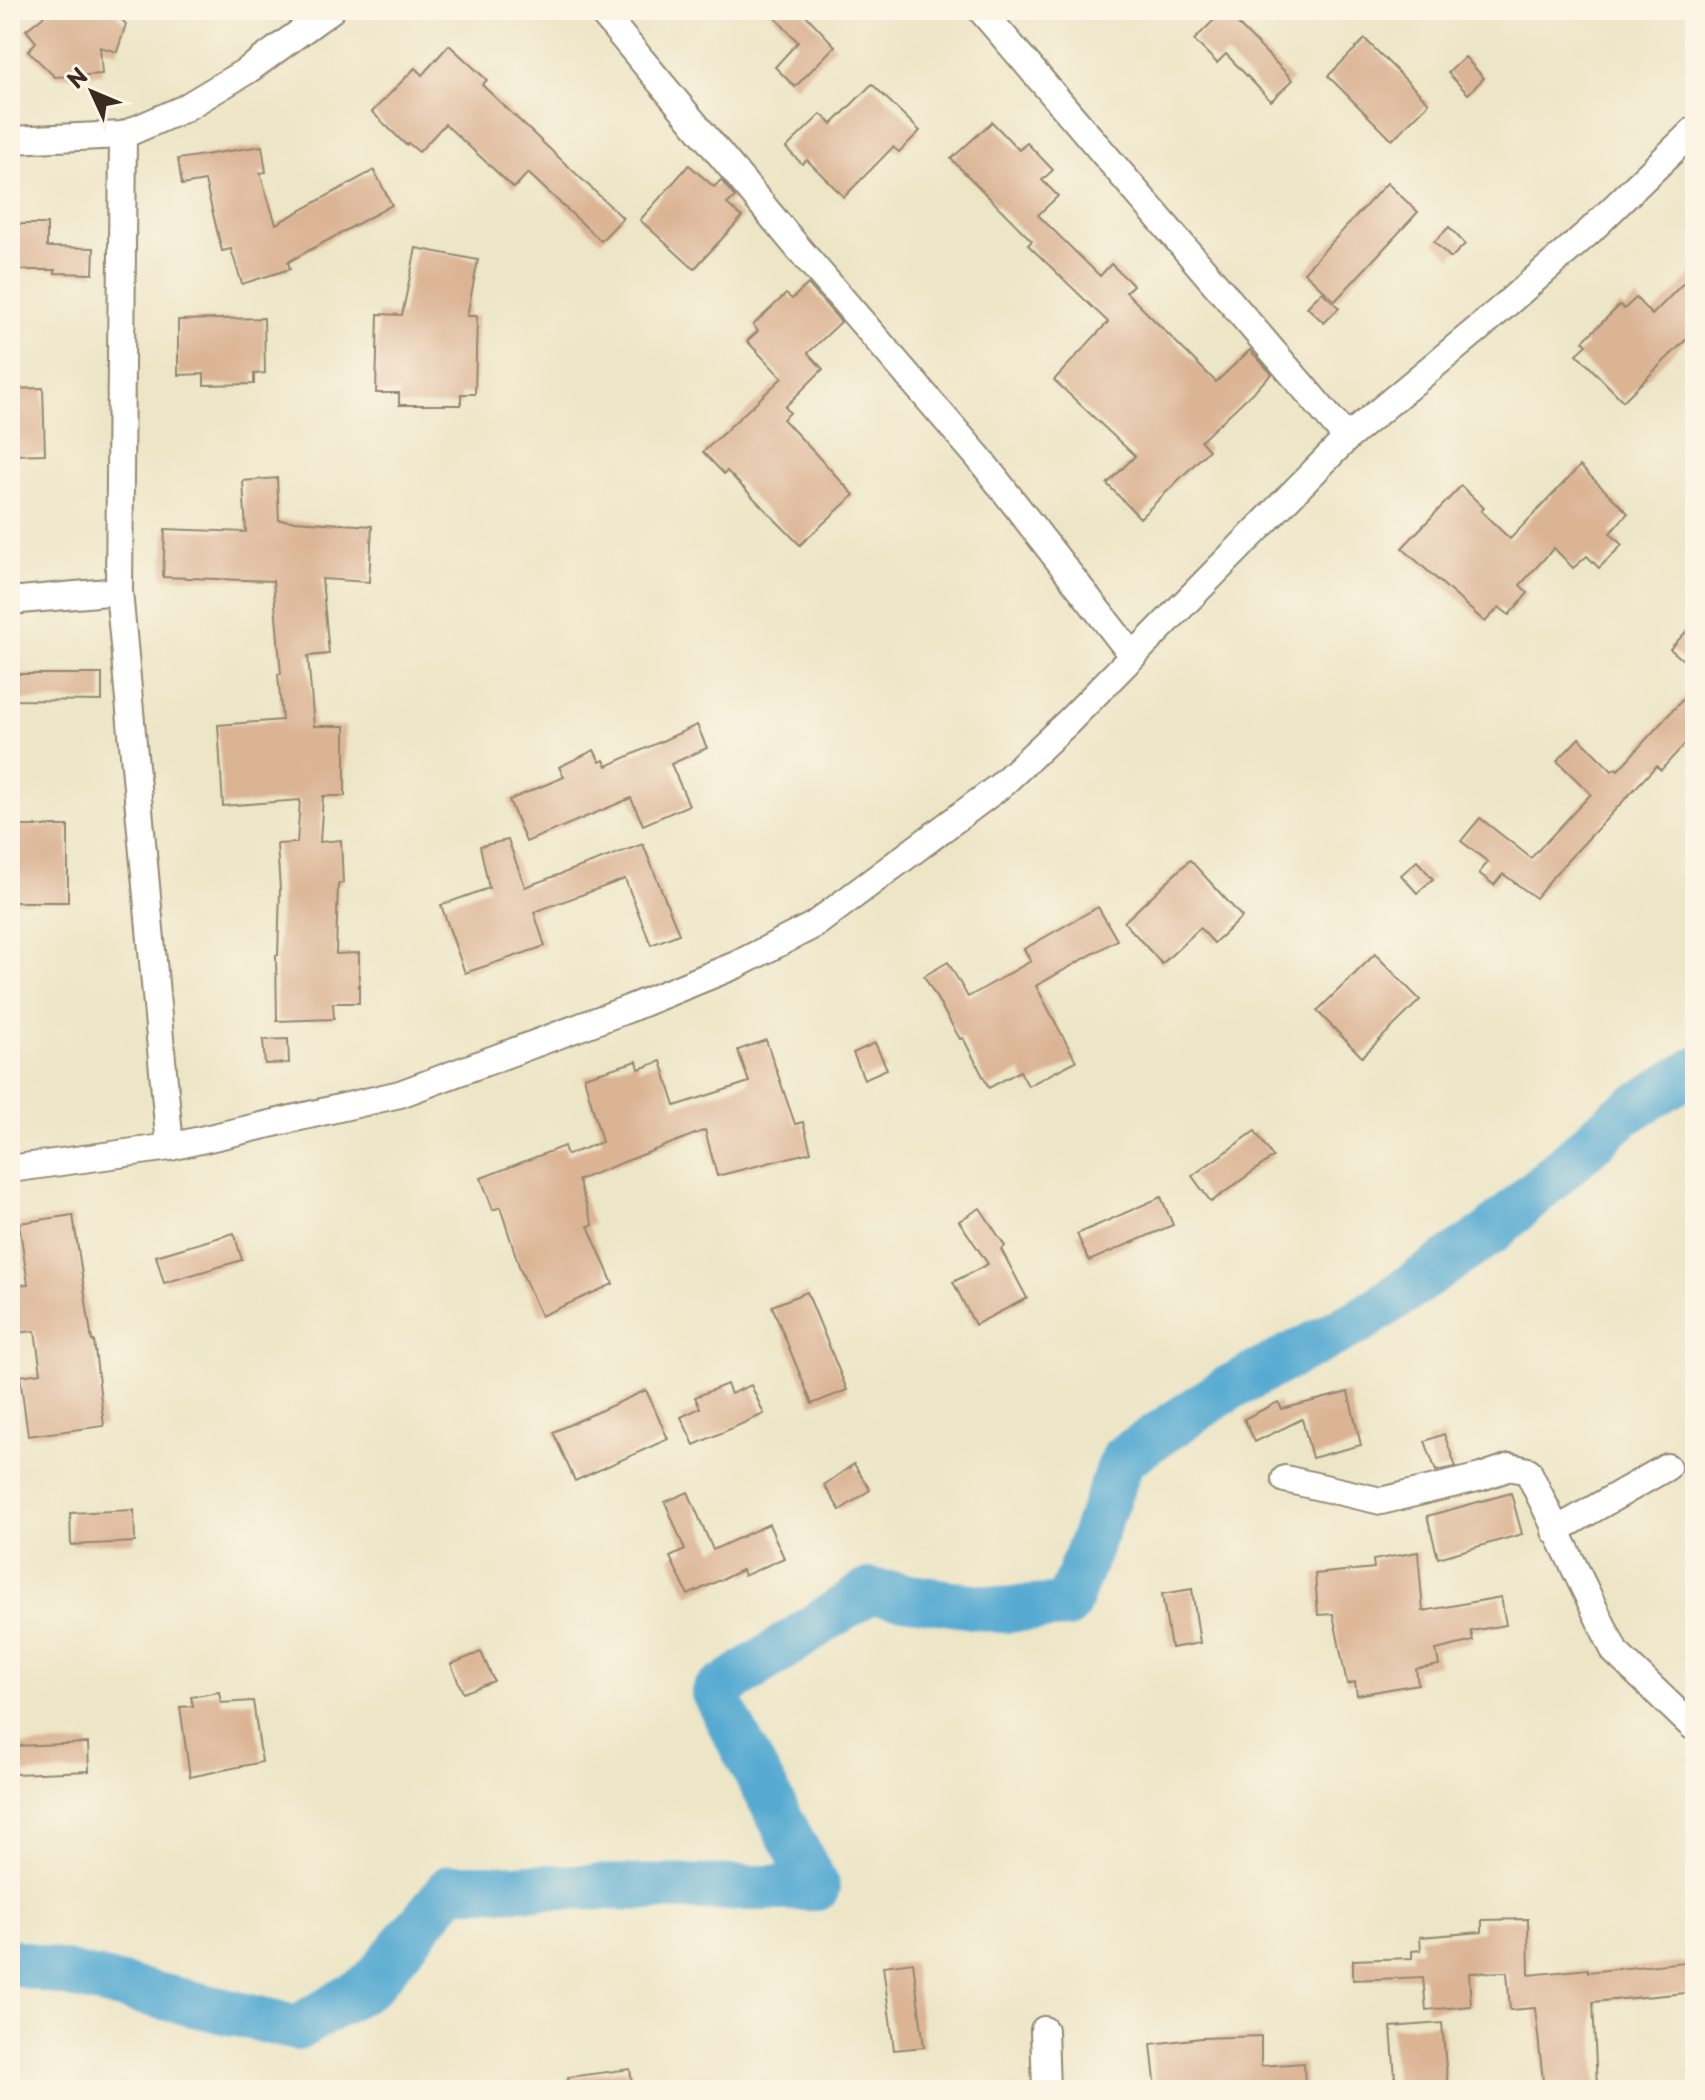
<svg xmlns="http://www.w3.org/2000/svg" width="1705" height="2100" viewBox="0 0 1705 2100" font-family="'Playpen Sans',sans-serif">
<rect width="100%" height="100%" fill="#fcf5e5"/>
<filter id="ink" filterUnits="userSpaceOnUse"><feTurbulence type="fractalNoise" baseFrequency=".0125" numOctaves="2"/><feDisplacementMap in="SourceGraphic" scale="16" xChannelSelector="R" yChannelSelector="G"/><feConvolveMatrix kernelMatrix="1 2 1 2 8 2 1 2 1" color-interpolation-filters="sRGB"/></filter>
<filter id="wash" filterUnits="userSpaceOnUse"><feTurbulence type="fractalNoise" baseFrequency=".006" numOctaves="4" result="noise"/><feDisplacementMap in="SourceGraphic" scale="32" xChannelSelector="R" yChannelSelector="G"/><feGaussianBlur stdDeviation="1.8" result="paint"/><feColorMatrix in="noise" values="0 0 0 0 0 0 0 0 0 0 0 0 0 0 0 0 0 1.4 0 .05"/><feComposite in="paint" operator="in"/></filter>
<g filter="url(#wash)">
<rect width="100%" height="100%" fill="#ece5c6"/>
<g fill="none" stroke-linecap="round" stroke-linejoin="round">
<polyline stroke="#57aad2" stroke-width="46" points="10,1961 297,2028 370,1985 451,1887 817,1888 714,1693 869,1591 1000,1610 1067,1606 1123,1458 1227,1389 1363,1319 1490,1233 1622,1115 1695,1070"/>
</g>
<g id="blocks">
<g fill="#dbb494">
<polygon points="51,10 112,10 126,24 117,52 100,47 102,74 55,77 28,51 36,42 26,30"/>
<polygon points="768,10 801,10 835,46 795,87 775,67 798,42"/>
<polygon points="1224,10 1293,80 1271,101 1226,54 1217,63 1194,40"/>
<polygon points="1365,39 1429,103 1392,140 1328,76"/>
<polygon points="449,45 487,80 482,85 623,218 601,241 528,173 514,188 445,124 419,152 408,143 406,145 372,112 415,68 422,75"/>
<polygon points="1465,57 1484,78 1468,94 1448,73"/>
<polygon points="872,84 920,131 899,152 893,147 844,197 807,160 802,164 786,148 821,114 832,124"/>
<polygon points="992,122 1019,150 1027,143 1053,170 1042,180 1058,196 1038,215 1100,276 1111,264 1133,285 1126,292 1216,382 1250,350 1272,374 1201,441 1209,450 1140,518 1107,484 1135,456 1054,380 1108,322 1028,245 1032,241 951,159"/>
<polygon points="262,146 266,172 260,173 276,224 374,170 392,205 288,262 290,269 242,284 231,249 222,251 205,181 182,185 178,159"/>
<polygon points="689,165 714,187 721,180 735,197 727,204 742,217 694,269 640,220"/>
<polygon points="1387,183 1418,212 1335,301 1304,272"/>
<polygon points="10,224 47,224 47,247 94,248 93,274 55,273 55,270 10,270"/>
<polygon points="1449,227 1465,244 1451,258 1434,242"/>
<polygon points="416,248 478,260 467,316 477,316 475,394 461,394 461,405 399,405 399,393 376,393 378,314 402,315"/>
<polygon points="1695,271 1695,331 1623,401 1577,354 1587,345 1583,341 1620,305 1624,309 1636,298 1652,315"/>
<polygon points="808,284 841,322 808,353 823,369 785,407 790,413 783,419 854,495 800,545 727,471 724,474 703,452 782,378 747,341 758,331 753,325 786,294 792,299"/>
<polygon points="1322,292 1339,308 1324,323 1307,307"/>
<polygon points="264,318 265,373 254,374 254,384 204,385 204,374 178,375 178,320"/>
<polygon points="43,388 45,454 10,455 10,389"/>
<polygon points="1580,466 1628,513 1610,533 1622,545 1599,568 1587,556 1573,568 1554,548 1520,585 1528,593 1509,615 1499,607 1485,622 1402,548 1461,486 1484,508 1481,511 1510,539"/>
<polygon points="277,478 279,520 372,526 369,582 322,579 329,654 308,656 314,726 345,726 345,796 323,796 320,842 341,840 343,883 338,884 336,954 359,953 359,1003 333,1003 334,1019 277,1021 276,955 278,955 280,890 277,844 297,843 300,800 223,806 218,725 282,720 278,674 281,674 273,581 163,577 165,529 246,532 243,481"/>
<polygon points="1695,622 1695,670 1670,649"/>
<polygon points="14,674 102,674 102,701 13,700"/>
<polygon points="1695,686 1695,733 1661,770 1656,766 1555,874 1536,898 1503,874 1494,885 1479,873 1488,862 1461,841 1480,818 1531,858 1591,794 1557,761 1579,738 1612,771 1616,768 1618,770"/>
<polygon points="697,725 707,748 671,764 689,805 643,825 631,798 526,842 509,800 564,777 559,767 594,750 600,762 604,760 607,766"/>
<rect x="10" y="826" width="58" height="76"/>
<polygon points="508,840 525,887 643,844 679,934 651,945 625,879 534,912 545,946 465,973 441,905 489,888 480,846"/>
<polygon points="1190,860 1242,917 1214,943 1200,928 1162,964 1124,922"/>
<polygon points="1417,861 1433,879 1417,893 1401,875"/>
<polygon points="1098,907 1117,940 1036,986 1076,1061 1028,1086 1020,1071 989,1088 963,1038 960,1039 924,976 948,962 968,997 1031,961 1024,949"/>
<polygon points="1375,954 1420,1000 1362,1057 1317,1011"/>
<polygon points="288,1039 289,1063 265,1064 263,1040"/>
<polygon points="766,1040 795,1124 803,1122 811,1152 717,1176 705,1130 578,1180 593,1225 588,1226 613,1284 541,1316 520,1269 500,1207 493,1210 481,1178 564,1146 567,1155 602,1142 584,1077 637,1061 639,1069 661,1061 675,1106 749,1082 738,1050"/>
<polygon points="875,1043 887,1069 864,1079 853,1053"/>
<polygon points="1255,1131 1273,1157 1211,1202 1192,1176"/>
<polygon points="1161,1197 1173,1225 1089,1261 1077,1234"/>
<polygon points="980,1208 1005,1246 1001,1249 1027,1298 975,1325 953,1282 988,1264 959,1221"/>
<polygon points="73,1215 92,1341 94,1341 104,1426 28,1436 20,1376 41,1373 35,1331 16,1333 10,1287 28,1284 19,1223"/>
<polygon points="234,1233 242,1260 164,1283 156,1256"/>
<polygon points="807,1292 847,1390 812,1404 772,1306"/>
<polygon points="727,1384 731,1394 751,1385 764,1414 694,1445 681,1417 700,1408 695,1397"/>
<polygon points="646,1390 668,1439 575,1481 553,1432"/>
<polygon points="1348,1392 1361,1445 1312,1458 1302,1419 1255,1442 1244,1419 1278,1402 1282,1409"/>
<polygon points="1444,1434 1456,1467 1436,1471 1425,1441"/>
<polygon points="854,1464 870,1490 840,1510 824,1485"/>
<polygon points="688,1492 713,1550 769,1524 784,1558 744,1576 742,1570 688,1595 670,1557 685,1550 665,1502"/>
<polygon points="1511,1493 1522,1534 1438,1558 1427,1516"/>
<polygon points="134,1510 135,1542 71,1545 70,1513"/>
<polygon points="1418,1552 1423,1611 1501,1597 1506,1625 1471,1631 1473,1641 1436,1650 1439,1665 1416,1669 1418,1684 1357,1695 1355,1682 1347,1684 1333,1614 1318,1615 1315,1574 1374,1568 1373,1560"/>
<polygon points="1192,1589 1200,1643 1171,1648 1162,1594"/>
<polygon points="481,1652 494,1681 463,1693 451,1664"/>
<polygon points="219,1692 221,1703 253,1701 262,1762 190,1777 180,1707 193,1706 191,1697"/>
<polygon points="88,1743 89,1771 15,1774 13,1746"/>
<polygon points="1528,1919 1529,1975 1588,1969 1588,1972 1695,1961 1695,1992 1593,2002 1597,2087 1544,2090 1535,2008 1510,2010 1507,1972 1469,1973 1471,2006 1426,2010 1423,1977 1353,1980 1353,1960 1412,1958 1412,1951 1421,1950 1420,1937 1482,1932 1482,1920"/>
<polygon points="913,1962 924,2047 894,2050 883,1966"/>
<polygon points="1442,2023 1448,2090 1396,2090 1391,2027"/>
<polygon points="1261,2036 1261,2066 1304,2063 1305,2087 1292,2090 1156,2090 1151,2044 1201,2038"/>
<polygon points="630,2069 633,2090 569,2090 568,2077"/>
</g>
</g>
</g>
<g filter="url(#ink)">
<use href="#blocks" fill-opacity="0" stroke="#948872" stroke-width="2"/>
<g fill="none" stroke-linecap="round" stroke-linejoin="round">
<g stroke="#948872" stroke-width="30">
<g id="minor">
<polyline points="600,10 799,249 979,458 1133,656"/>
<polyline points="981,10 1347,438"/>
<polyline points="123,135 119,591 170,1147"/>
<polyline points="10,140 123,135 183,109 248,70 331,10"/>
<polyline points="10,601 119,591"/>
<polyline points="10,1169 170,1147 400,1094 628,1009 736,965 814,925 1000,786 1068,722 1347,438 1479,328 1590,231 1695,129"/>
<polyline points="1285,1479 1381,1501 1481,1477 1510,1467 1528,1471 1615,1652 1692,1726"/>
<polyline points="1555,1531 1667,1467"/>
<polyline points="1044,2030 1046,2090"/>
</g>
</g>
<use href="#minor" stroke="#fff" stroke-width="26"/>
</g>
</g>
<rect width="1705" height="2100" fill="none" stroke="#fcf5e5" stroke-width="40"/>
<g transform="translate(92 92) rotate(314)" stroke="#fcf5e5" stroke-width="6" paint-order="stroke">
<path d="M0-6L14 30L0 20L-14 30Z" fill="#3b2a1e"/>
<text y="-12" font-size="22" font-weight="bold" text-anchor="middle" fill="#3b2a1e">N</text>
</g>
</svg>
